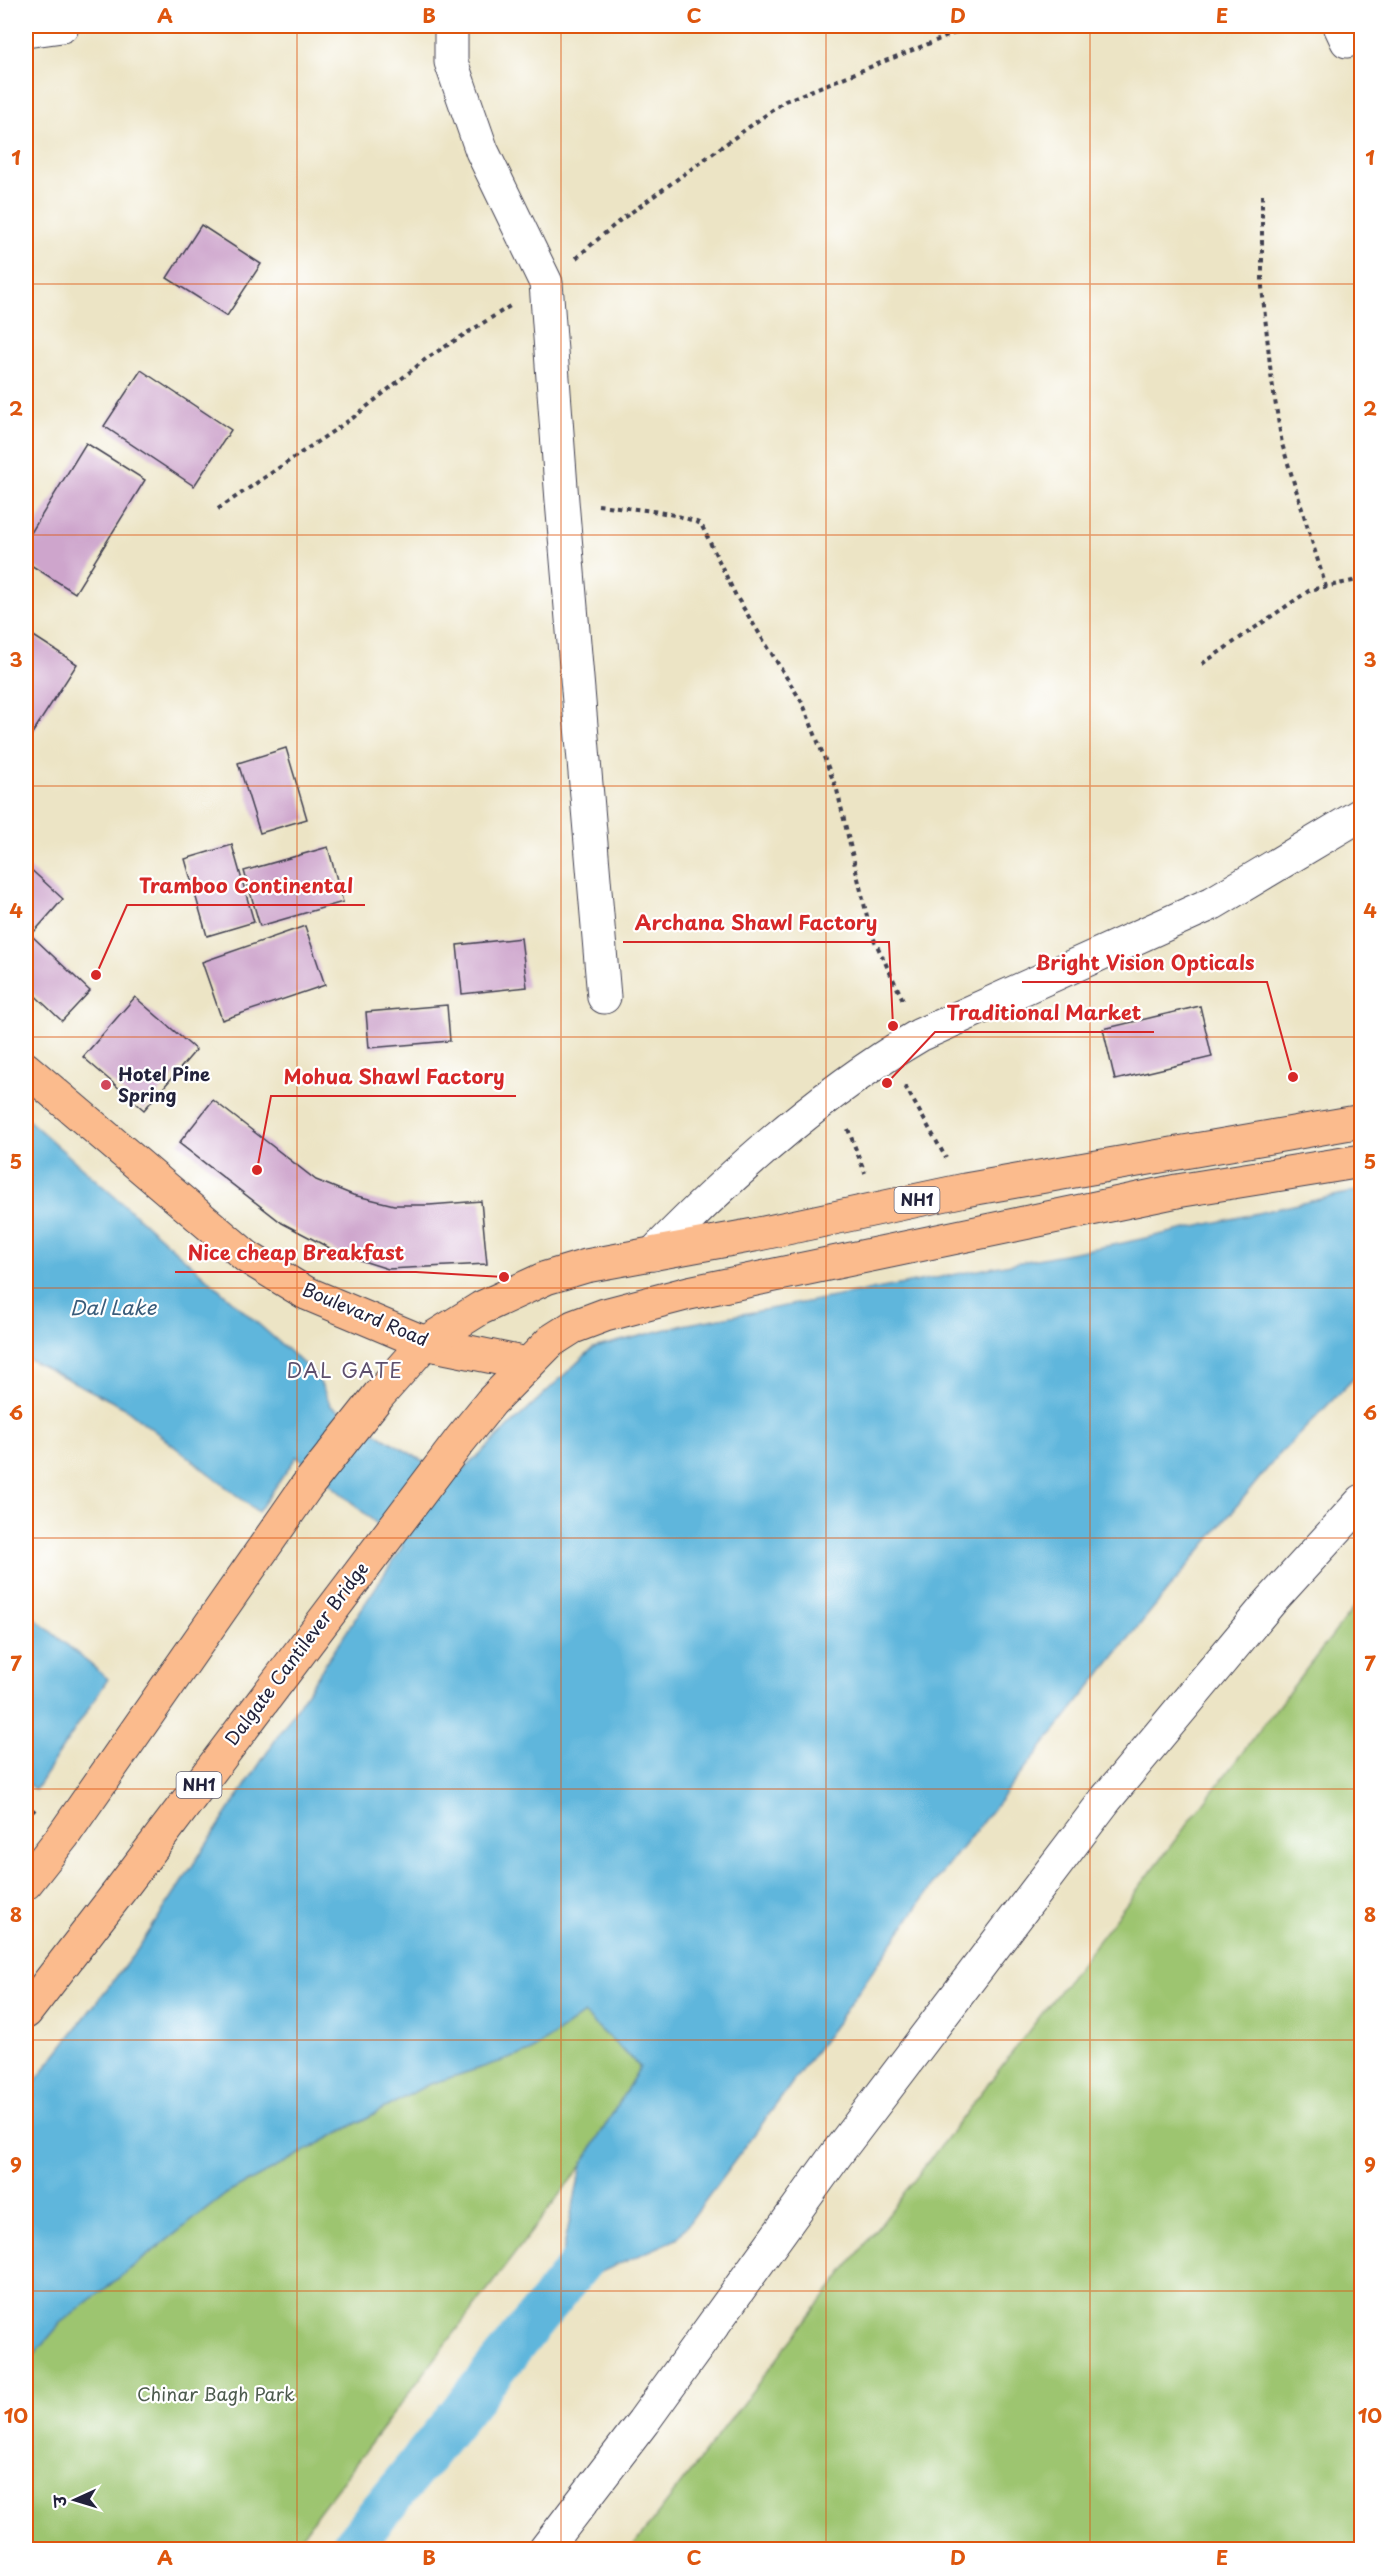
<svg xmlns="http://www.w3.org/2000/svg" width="1387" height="2575" viewBox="0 0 1387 2575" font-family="'Playpen Sans','Playpen Sans Deva',sans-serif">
<rect width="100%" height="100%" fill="#fff"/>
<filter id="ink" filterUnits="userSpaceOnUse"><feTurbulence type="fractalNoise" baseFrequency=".0167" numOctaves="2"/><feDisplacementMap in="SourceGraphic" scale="12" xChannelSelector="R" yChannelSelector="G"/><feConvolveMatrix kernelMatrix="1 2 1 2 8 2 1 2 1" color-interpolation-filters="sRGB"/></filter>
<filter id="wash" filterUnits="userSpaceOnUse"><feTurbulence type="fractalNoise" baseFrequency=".008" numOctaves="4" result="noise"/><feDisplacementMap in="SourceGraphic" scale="24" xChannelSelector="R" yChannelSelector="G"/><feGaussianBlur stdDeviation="1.35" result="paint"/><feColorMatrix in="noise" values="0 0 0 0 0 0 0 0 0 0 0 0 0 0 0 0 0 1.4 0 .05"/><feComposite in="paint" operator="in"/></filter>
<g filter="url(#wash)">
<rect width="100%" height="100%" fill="#ece4c5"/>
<g fill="#9dc570" stroke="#607456" stroke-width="1.5">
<polygon points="1361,1598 1361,2549 631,2549"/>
<polygon points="584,2014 640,2067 582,2165 318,2513 293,2549 26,2550 26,2364 61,2323 226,2194 427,2085 530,2052"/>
</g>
<g fill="#5fb6dc" stroke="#406c8c" stroke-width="1.5">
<polygon points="26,1118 317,1376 331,1406 453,1479 593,1348 683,1325 1123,1243 1361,1190 1361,1371 1276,1458 1137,1628 937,1879 837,2022 677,2239 592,2276 561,2260 582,2165 640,2067 584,2014 530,2052 427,2085 226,2194 61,2323 26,2364 26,2093 137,1950 403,1546 297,1456 258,1512 125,1408 26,1358"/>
<polygon points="26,1611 108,1679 35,1790 26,1782"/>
</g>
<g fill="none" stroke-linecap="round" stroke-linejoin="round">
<polyline stroke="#5fb6dc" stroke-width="42" points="349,2550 614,2222"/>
</g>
<g id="blocks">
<g fill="#cea5cc">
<polygon points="201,225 261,264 227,316 167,278"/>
<polygon points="141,370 231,430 194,486 104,426"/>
<polygon points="86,443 145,480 75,593 26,562 26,541"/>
<polygon points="26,631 77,664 26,743"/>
<polygon points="286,748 307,819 260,833 238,763"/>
<polygon points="232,845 254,922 207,936 185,859"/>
<polygon points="328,847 343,902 260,926 244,871"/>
<polygon points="26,865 63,899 26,941"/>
<polygon points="305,926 325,985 222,1020 202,962"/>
<polygon points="32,936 90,991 62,1021 26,987 26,942"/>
<polygon points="521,938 527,987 462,994 457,945"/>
<polygon points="135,997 196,1050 144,1110 83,1057"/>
<polygon points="447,1005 450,1041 369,1048 366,1012"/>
<polygon points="1200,1006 1212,1057 1115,1080 1103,1029"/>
<polygon points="213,1100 316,1180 353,1195 394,1205 429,1205 481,1201 487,1264 388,1269 341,1254 282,1223 179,1143"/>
</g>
</g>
</g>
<g filter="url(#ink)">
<use href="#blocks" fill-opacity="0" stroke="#403f50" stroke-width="1.5"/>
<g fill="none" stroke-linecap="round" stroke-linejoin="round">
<g stroke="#403f50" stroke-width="35">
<g id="minor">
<polyline points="451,26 451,62 482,151 546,283 562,501 604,997"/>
<polyline points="1340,26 1347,41"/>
<polyline points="26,31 62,26"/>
<path d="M653 1254C731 1174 822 1092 920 1035L1213 903 1362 814"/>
<polyline points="545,2550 643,2422 835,2156 1106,1799 1271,1601 1362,1501"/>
</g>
</g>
<g stroke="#403f50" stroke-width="35">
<polyline id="major" points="26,1069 247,1257 306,1293 425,1343 527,1364"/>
</g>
<g stroke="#403f50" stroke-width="35">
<g id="highway">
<polyline points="26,1883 63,1836 306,1487 379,1395 425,1343 481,1308 546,1278 586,1266 754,1235 965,1190 1362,1121"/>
<polyline points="26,2012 121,1889 461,1439 491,1402 551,1341 573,1327 605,1315 689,1293 1177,1191 1362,1161"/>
</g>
</g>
<g stroke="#403f50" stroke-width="4" stroke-dasharray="4.5 4.5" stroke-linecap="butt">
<polyline points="1262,195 1262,287 1271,375 1282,444 1326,587"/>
<polyline points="576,258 618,222 785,101 973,26"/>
<path d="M598 505C633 509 669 510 701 524L736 596 803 704 837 790 871 933 904 1002"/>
<polyline points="218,509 354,417 427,358 510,306"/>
<polyline points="1202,664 1310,590 1362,579"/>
<polyline points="905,1086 946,1158"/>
<polyline points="848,1129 865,1173"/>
<polyline points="26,1803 35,1812"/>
</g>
<use href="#minor" stroke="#fff" stroke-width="33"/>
<use href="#major" stroke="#fbbb8d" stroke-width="33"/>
<use href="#highway" stroke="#fbbb8d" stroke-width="33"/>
</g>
</g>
<path fill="none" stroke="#de560e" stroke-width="1.5" stroke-opacity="0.55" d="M297 26V2550M561 26V2550M826 26V2550M1090 26V2550M26 284H1362M26 535H1362M26 786H1362M26 1037H1362M26 1288H1362M26 1538H1362M26 1789H1362M26 2040H1362M26 2291H1362"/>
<circle fill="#d1495b" stroke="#fff" stroke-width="2" cx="106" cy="1085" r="6"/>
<g text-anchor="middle" stroke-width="4.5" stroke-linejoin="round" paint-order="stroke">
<g fill="#fff" stroke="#646476" stroke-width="1.5">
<rect x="894.5" y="1187" width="45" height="26" rx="4.5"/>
<rect x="176.5" y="1772" width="45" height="26" rx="4.5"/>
</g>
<g font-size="16" font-weight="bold" fill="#22223b">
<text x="917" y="1206">NH1</text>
<text x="199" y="1791">NH1</text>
</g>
<g font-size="18" font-weight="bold" fill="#22223b" stroke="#fff" text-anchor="start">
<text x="118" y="1081">Hotel Pine<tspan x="118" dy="21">Spring</tspan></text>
</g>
<g font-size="18" fill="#22223b" stroke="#fff">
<text transform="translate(365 1315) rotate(23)" y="6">Boulevard Road</text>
<text transform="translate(297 1654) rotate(-53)" y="6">Dalgate Cantilever Bridge</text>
</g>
<g font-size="18" fill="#4d5b4e" stroke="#fff">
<text x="216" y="2401">Chinar Bagh Park</text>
</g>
<g font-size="20" font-style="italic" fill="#3a5d7b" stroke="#fff">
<text x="113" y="1315">Dal Lake</text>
</g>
<g font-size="20" letter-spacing="1.5" fill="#5e506e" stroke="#fff">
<text x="345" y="1378">DAL GATE</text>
</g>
</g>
<path fill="none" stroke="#d62828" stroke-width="2" d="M96 975L127 905H365M893 1026L889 942H623M1293 1077L1267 982H1022M887 1083L935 1032H1154M257 1170L271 1096H516M504 1277L416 1272H175"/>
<g fill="#d62828" stroke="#fff" stroke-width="2">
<circle cx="96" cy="975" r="6"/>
<circle cx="893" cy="1026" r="6"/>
<circle cx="1293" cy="1077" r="6"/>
<circle cx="887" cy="1083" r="6"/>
<circle cx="257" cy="1170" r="6"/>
<circle cx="504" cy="1277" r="6"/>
</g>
<g font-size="20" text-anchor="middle" font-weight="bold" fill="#d62828" stroke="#fff" stroke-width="4.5" stroke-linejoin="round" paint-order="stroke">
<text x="246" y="893">Tramboo Continental</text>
<text x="756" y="930">Archana Shawl Factory</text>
<text x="1145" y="970">Bright Vision Opticals</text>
<text x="1044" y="1020">Traditional Market</text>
<text x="394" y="1084">Mohua Shawl Factory</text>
<text x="296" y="1260">Nice cheap Breakfast</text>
</g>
<rect width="1387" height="2575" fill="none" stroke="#fff" stroke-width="66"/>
<g transform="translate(75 2500) rotate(266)" stroke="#ffffff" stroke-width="4.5" paint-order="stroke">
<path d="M0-4.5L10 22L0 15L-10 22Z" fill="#22223b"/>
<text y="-9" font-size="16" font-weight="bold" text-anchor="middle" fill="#22223b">उ</text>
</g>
<rect x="33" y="33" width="1321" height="2509" fill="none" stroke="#de560e" stroke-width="2"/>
<g font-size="20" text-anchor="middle" font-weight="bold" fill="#de560e">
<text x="165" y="23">A</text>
<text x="429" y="23">B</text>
<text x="694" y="23">C</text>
<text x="958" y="23">D</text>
<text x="1222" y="23">E</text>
<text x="16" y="165">1</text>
<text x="1370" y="165">1</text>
<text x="16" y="416">2</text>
<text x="1370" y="416">2</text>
<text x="16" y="667">3</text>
<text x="1370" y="667">3</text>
<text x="16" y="918">4</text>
<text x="1370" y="918">4</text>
<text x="16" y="1169">5</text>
<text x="1370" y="1169">5</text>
<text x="16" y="1420">6</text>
<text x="1370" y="1420">6</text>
<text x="16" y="1671">7</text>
<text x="1370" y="1671">7</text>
<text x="16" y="1922">8</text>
<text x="1370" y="1922">8</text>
<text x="16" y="2172">9</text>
<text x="1370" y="2172">9</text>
<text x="16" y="2423">10</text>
<text x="1370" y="2423">10</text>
<text x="165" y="2565">A</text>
<text x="429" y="2565">B</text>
<text x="694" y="2565">C</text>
<text x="958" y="2565">D</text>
<text x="1222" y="2565">E</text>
</g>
</svg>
